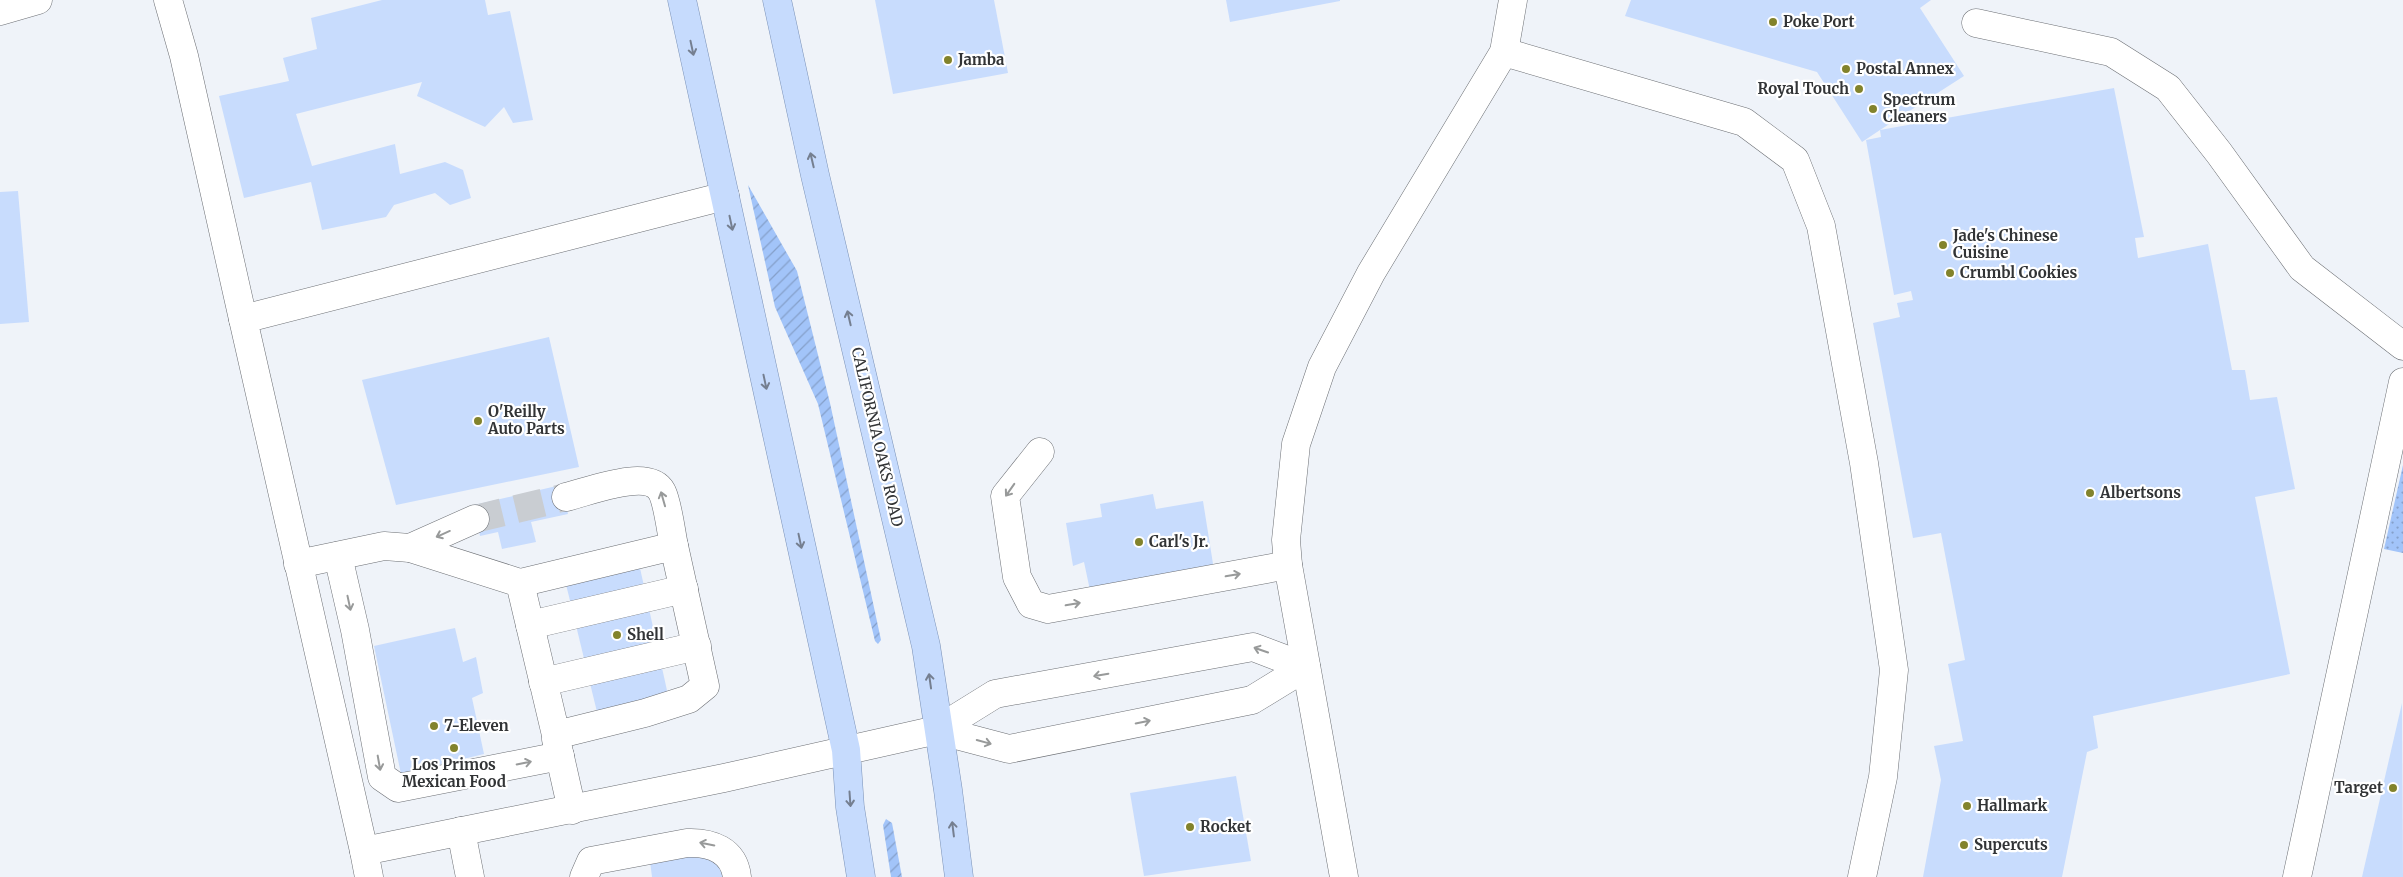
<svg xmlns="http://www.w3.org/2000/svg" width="2403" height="877" viewBox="0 0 2403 877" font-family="Merriweather,serif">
<defs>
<pattern id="grass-dots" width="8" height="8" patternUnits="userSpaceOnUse" patternTransform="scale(1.25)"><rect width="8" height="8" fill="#a2c4f9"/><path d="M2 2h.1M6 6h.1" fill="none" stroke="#85a0ca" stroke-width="1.8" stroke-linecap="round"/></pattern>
<pattern id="garden-furrows" width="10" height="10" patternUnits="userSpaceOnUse" patternTransform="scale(1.25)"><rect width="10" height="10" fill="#a2c4f9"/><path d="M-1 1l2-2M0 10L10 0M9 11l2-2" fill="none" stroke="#85a0ca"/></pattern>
</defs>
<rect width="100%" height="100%" fill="#eff3f9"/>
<polygon fill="url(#grass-dots)" points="2403,465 2403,553 2384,549"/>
<g fill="url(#garden-furrows)">
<polygon points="748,185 797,271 830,403 881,640 878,644 875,641 818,404 775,307"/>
<polygon points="886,819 892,823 902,877 891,877 883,825"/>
</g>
<g fill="#c8dcfd">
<polygon points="382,0 485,0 488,15 510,11 533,120 513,123 504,107 485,127 417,96 422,82 296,114 312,166 395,144 400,174 445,162 463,170 471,198 450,205 435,193 394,205 386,217 322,230 311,182 244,198 219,96 289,81 283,58 317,49 311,18"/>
<polygon points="875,0 994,0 1008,73 893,94"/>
<polygon points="1226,0 1340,0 1340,1 1230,22"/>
<polygon points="1631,0 1931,0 1920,8 1964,76 1880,130 2114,88 2144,237 2135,238 2138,258 2208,244 2232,370 2245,370 2250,400 2277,397 2295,489 2255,497 2290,674 2093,716 2098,748 2087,752 2062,877 1923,877 1941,780 1934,746 1963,741 1948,664 1965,660 1941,533 1913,538 1873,323 1900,317 1897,303 1913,300 1911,291 1894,295 1866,140 1881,137 1880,130 1862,142 1817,72 1625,16"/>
<polygon points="18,191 29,322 0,324 0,192"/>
<polygon points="549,337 579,467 396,505 362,380"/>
<polygon points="561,485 568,514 531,522 536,542 502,549 498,532 480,536 474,505"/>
<polygon points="1153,494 1156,509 1203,501 1214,570 1091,595 1084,562 1073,566 1066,523 1102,517 1100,504"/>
<polygon points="638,559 668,695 597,712 564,576"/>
<polygon points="455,628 463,662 476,657 483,693 472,698 484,754 401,774 374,646"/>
<polygon points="2402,703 2403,877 2362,877"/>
<polygon points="1236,776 1251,861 1144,876 1130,793"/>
<polygon points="707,853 723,865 726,877 652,877 650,861"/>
</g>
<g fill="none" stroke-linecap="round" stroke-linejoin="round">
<polyline stroke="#c9cdd2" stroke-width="28" stroke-dasharray="28 14" stroke-linecap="butt" points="475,519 566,497"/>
<g stroke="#6c6f74" stroke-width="29">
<g id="minor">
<polyline points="168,0 184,56 243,319"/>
<polyline points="0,11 38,0"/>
<polyline points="1976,23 2111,52 2168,88 2219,153 2302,268 2403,346"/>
<polyline points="1504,52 1744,122 1795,160 1821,226 1864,463 1894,670 1883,777 1862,877"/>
<polyline points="1040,452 1005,496 1017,577 1031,604 1048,609 1288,565"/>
<path d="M566 497C588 492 649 467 662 492 668 504 671 532 674 546"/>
<polyline points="410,548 475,519"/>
<polyline points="338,556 355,630 382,777 398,788 560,756"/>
<polyline points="298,564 384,546 410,548 520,583 674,546 705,686 689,699 645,713 556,735 520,583"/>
<polyline points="530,625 684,589"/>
<polyline points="543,682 697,646"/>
<polyline points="937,730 1009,749 1252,700 1306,667"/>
<polyline points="556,739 572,810"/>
<polyline points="461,831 470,877"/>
<polyline points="364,851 243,319 725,196"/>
<polyline points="369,877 364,851 724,778 937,730 995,694 1253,647 1306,667"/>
<path d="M584 877 591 861 687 843C711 842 734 850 737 877"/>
<polyline points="1344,877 1288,565 1286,540 1296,444 1322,367 1371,273 1504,52 1513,0"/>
<polyline points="2297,877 2403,382"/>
</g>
</g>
<g stroke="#7a91b6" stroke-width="29">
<g id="major">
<polyline points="682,0 846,750 850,807 861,877"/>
<polyline points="777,0 815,175 926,646 948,790 959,877"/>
</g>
</g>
<use href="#minor" stroke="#fff" stroke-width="28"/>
<use href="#major" stroke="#c6dbfd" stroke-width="28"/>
</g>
<defs><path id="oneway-shaft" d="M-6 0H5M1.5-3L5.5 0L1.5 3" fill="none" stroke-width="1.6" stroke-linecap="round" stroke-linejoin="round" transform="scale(1.25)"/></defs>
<g stroke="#757f90">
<use href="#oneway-shaft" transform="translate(692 48) rotate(78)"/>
<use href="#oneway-shaft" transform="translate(812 160) rotate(-103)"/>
<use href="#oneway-shaft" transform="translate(731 223) rotate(78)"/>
<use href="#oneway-shaft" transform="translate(849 318) rotate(-103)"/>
<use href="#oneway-shaft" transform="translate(765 382) rotate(78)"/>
<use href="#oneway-shaft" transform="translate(800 541) rotate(78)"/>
<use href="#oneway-shaft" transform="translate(930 681) rotate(-98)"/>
<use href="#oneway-shaft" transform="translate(850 799) rotate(86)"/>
<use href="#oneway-shaft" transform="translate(953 829) rotate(-97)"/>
</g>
<g stroke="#989a9a">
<use href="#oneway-shaft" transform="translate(1010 490) rotate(125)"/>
<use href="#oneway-shaft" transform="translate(663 499) rotate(-106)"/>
<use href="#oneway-shaft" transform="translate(443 534) rotate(156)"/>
<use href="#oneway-shaft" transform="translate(1233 575) rotate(-10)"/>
<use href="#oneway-shaft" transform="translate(349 603) rotate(78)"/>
<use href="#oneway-shaft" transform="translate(1073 604) rotate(-10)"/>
<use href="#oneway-shaft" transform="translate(1261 650) rotate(-161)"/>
<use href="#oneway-shaft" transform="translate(1101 675) rotate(170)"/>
<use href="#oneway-shaft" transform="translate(1143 722) rotate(-11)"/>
<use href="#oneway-shaft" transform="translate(984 742) rotate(15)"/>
<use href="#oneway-shaft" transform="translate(379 763) rotate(80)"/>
<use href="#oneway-shaft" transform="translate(524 763) rotate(-11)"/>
<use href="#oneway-shaft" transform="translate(707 844) rotate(-169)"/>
</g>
<g fill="#82832c" stroke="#fff" stroke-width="2">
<circle cx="1773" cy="22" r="5"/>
<circle cx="948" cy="60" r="5"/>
<circle cx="1846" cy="69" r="5"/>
<circle cx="1859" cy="89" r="5"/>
<circle cx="1873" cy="109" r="5"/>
<circle cx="1943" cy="245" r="5"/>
<circle cx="1950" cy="273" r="5"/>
<circle cx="478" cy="421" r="5"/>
<circle cx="2090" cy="493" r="5"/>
<circle cx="1139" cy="542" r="5"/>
<circle cx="617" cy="635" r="5"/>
<circle cx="434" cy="726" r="5"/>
<circle cx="454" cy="748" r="5"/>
<circle cx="2393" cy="788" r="5"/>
<circle cx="1967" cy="806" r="5"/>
<circle cx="1190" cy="827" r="5"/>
<circle cx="1964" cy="845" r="5"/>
</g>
<g text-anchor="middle" stroke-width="4.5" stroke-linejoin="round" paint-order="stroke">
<g font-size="15" font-weight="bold" fill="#323436" stroke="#fff" text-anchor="start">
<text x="1783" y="27">Poke Port</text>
<text x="958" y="65">Jamba</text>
<text x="1856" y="74">Postal Annex</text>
<text x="1849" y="94" text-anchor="end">Royal Touch</text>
<text x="1883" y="105">Spectrum<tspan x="1883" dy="17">Cleaners</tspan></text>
<text x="1953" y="241">Jade's Chinese<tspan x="1953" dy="17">Cuisine</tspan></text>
<text x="1960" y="278">Crumbl Cookies</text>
<text x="488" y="417">O'Reilly<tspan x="488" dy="17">Auto Parts</tspan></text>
<text x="2100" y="498">Albertsons</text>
<text x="1149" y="547">Carl's Jr.</text>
<text x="627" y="640">Shell</text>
<text x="444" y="731">7-Eleven</text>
<text x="454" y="770" text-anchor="middle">Los Primos<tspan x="454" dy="17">Mexican Food</tspan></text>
<text x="2383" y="793" text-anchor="end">Target</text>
<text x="1977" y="811">Hallmark</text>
<text x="1200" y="832">Rocket</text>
<text x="1974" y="850">Supercuts</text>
</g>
<g font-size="15" fill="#323436" stroke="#fff">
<text transform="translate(877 437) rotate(77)" y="5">CALIFORNIA OAKS ROAD</text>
</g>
</g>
</svg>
